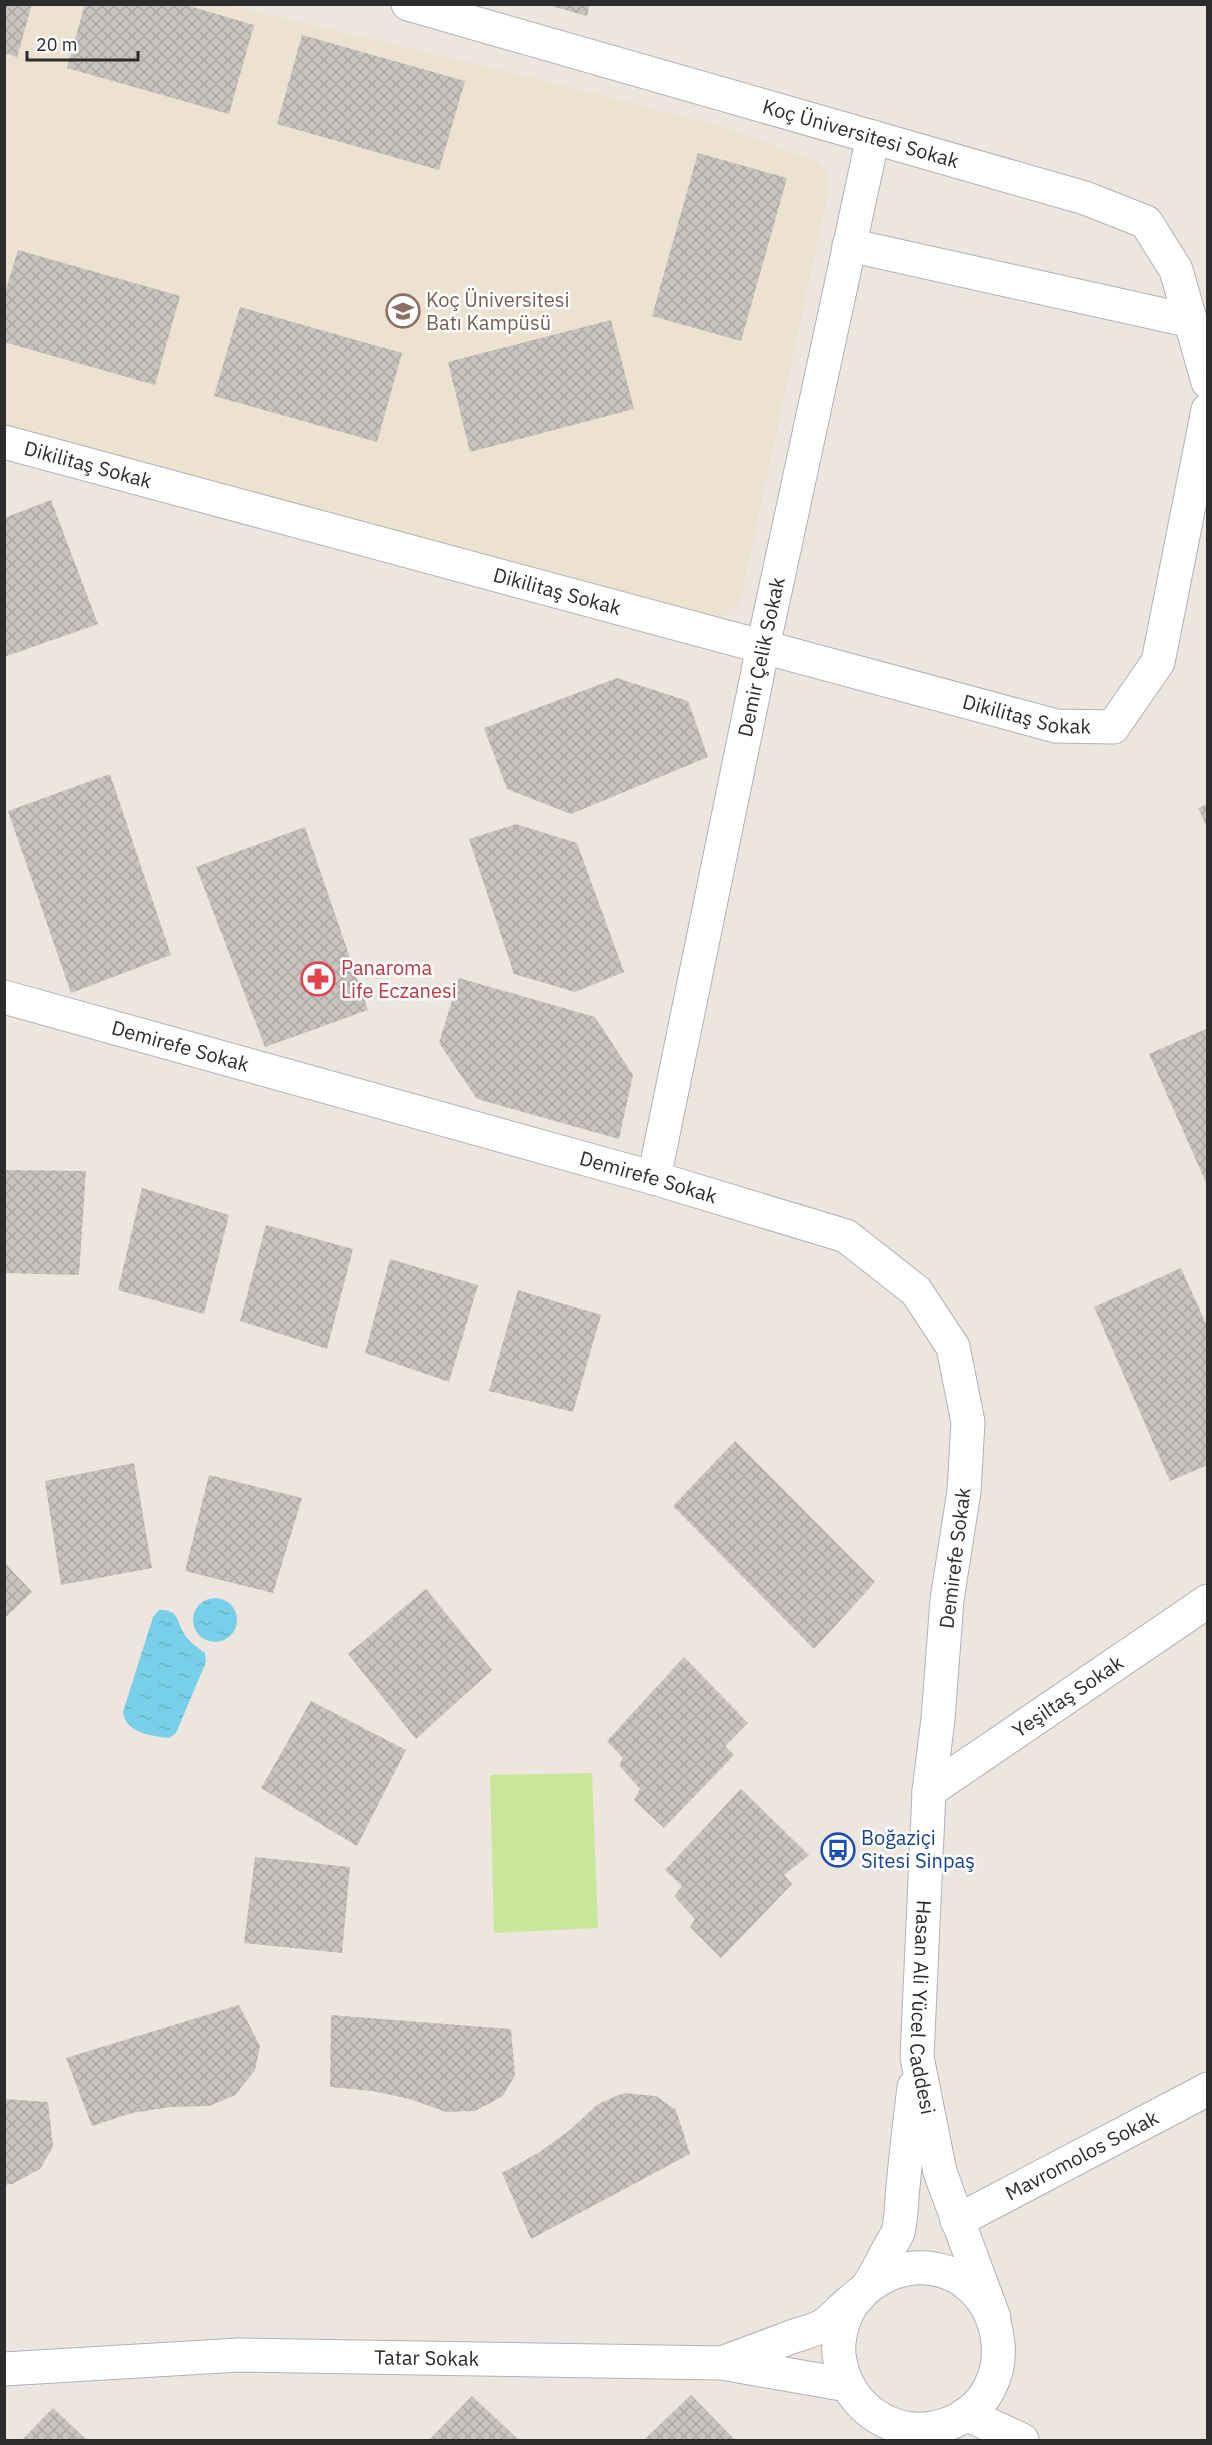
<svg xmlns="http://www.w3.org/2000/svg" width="1212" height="2445" viewBox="0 0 1212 2445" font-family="'IBM Plex Sans',sans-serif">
<defs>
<pattern id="water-ripples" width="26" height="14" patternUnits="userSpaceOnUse" patternTransform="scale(1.5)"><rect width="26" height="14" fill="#78cfe9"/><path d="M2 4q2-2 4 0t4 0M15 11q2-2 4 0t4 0" fill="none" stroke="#68b2c8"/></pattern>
<pattern id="building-cross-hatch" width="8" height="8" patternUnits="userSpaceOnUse" patternTransform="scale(1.5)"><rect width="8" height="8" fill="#c8c3be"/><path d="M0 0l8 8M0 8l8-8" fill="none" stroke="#aca8a3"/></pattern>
</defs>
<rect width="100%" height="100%" fill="#ede6df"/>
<polygon fill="#ede2cf" points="4,5 228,5 562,85 723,127 818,162 828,175 828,193 740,602 720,618 5,430"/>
<polygon fill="#c9e79b" points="592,1773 598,1928 494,1933 490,1775"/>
<g fill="url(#water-ripples)">
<circle cx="215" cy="1620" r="22"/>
<path d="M159 1610C178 1610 176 1618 183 1632 187 1640 198 1648 205 1653L206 1662 176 1733 169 1738C152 1736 125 1733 123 1712L153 1617Z"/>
</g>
<g fill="url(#building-cross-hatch)">
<polygon points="4,4 32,4 17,57 4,53"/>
<polygon points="85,4 182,4 254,25 229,114 67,68"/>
<polygon points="544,4 590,4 587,16"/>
<polygon points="302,35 465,81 439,170 277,124"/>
<polygon points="698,153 787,178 741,341 652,316"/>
<polygon points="18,250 180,296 155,385 4,342 4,296"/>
<polygon points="240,307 402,353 377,442 214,396"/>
<polygon points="611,320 634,409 470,452 448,362"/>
<polygon points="51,500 98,624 4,657 4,518"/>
<polygon points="617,678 688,701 708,757 571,814 507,789 484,728"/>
<polygon points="110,774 171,955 71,993 8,811"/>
<polygon points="1208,804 1208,829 1198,808"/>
<polygon points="516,824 577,843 624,972 575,992 514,974 469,839"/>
<polygon points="305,827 368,1010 265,1047 196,867"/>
<polygon points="459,978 595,1017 633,1075 619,1139 477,1099 439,1043"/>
<polygon points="1208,1028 1208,1187 1149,1054"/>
<polygon points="4,1170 86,1171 79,1275 4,1273"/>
<polygon points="142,1188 229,1215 204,1314 118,1290"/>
<polygon points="266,1225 353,1249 327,1349 240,1321"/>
<polygon points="390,1259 478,1285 449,1382 365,1353"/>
<polygon points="1181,1268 1208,1328 1208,1465 1170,1481 1094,1307"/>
<polygon points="518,1290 601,1315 573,1412 489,1391"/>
<polygon points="735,1441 875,1582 814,1649 673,1506"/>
<polygon points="134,1463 152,1568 61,1585 45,1481"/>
<polygon points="209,1475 302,1498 273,1593 185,1571"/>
<polygon points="4,1562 32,1592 4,1619"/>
<polygon points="426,1589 492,1670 416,1739 348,1654"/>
<polygon points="684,1657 748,1723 725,1746 734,1755 664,1828 634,1800 640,1789 619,1765 623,1758 607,1741"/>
<polygon points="311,1701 406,1750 357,1846 261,1788"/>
<polygon points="741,1789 809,1855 784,1875 792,1884 721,1958 690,1927 695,1919 674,1896 682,1886 665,1870"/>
<polygon points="255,1857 350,1867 342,1953 244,1943"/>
<polygon points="239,2005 260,2046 255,2070 235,2095 209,2106 171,2107 132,2113 92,2126 66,2058"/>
<polygon points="331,2015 511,2029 515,2075 503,2096 475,2111 446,2112 410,2099 372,2091 330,2087"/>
<polygon points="624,2093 656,2096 676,2110 690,2154 531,2239 502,2173 538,2153 570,2130 598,2104"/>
<polygon points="4,2099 48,2102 53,2147 40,2169 12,2184 4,2185"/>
<polygon points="691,2395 735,2440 644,2440"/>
<polygon points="472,2396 519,2440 429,2440"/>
<polygon points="53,2408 87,2440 22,2440"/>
</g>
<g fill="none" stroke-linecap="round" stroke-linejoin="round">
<g stroke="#afb2bb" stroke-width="35">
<g id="minor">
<path id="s1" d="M408 4 1085 198 1146 222 1176 270 1208 382"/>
<polyline points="849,245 1191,321"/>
<path id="s2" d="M4 442 1056 726 1113 727 1158 662 1208 410"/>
<path id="s3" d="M4 997 654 1178 846 1236 916 1291 953 1347 968 1422 964 1491 947 1600 938 1719 929 1791 917 2057 940 2172 994 2318"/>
<path id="s4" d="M654 1178 763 647 873 137"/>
<path id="s5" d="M929 1791 1208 1601"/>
<path id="s6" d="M957 2221 1208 2089"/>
<path d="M722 2363C746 2354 770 2345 794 2336 804 2333 816 2330 824 2325 830 2321 836 2315 841 2310 862 2291 884 2270 914 2268 1006 2262 1032 2396 945 2425 897 2441 848 2409 840 2361 836 2344 842 2319 852 2304 857 2298 862 2293 867 2287 875 2277 881 2263 887 2252 890 2245 896 2238 898 2232 902 2218 901 2201 903 2187 906 2154 910 2120 914 2087"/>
<path id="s7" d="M4 2369 239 2355 722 2363 847 2385"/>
<polyline points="966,2414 1022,2440"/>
</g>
</g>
<use href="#minor" stroke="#fff" stroke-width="33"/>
</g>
<defs>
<g id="university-ring" transform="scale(1.725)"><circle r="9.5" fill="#fff" stroke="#8d6e63" stroke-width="1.5"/><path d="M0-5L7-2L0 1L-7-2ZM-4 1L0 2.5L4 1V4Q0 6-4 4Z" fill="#8d6e63"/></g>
<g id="pharmacy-ring" transform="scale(1.725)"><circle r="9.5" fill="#fff" stroke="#e0444e" stroke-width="1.5"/><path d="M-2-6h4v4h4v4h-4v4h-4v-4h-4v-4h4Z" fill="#e0444e"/></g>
<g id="bus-ring" transform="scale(1.725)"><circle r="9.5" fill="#fff" stroke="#1a4fb4" stroke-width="1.5"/><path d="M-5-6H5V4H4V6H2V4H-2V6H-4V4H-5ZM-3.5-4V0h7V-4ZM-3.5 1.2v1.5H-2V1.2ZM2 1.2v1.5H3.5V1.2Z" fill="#1a4fb4"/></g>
</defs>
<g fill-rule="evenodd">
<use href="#university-ring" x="403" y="311"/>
<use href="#pharmacy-ring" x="318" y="979"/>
<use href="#bus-ring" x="838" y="1850"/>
</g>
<g text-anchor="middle" stroke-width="5" stroke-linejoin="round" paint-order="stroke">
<g font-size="20" fill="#2c2c2c" stroke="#fff">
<text dy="7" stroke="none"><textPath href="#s1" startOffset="471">Koç Üniversitesi Sokak</textPath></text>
<text dy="7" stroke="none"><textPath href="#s2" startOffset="87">Dikilitaş Sokak</textPath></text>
<text dy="7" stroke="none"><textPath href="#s2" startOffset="573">Dikilitaş Sokak</textPath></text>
<text dy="7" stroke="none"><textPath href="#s4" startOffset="532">Demir Çelik Sokak</textPath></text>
<text dy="7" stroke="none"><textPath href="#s2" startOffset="1059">Dikilitaş Sokak</textPath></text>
<text dy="7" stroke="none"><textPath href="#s3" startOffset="183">Demirefe Sokak</textPath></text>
<text dy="7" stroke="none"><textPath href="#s3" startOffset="669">Demirefe Sokak</textPath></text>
<text transform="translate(955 1558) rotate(-83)" y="7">Demirefe Sokak</text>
<text dy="7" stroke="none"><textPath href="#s5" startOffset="168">Yeşiltaş Sokak</textPath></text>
<text dy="7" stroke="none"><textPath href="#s3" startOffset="1696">Hasan Ali Yücel Caddesi</textPath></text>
<text dy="7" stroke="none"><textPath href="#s6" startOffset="141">Mavromolos Sokak</textPath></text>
<text dy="7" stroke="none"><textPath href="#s7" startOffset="423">Tatar Sokak</textPath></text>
</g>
<g font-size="20" fill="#785e54" stroke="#fff" text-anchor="start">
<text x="426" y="307">Koç Üniversitesi<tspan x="426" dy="23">Batı Kampüsü</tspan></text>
</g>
<g font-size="20" fill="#be3a42" stroke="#fff" text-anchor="start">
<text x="341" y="975">Panaroma<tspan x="341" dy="23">Life Eczanesi</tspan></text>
</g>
<g font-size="20" fill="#164399" stroke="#fff" text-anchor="start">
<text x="861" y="1845">Boğaziçi<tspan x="861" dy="23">Sitesi Sinpaş</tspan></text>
</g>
</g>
<rect width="1212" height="2445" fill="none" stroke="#2c2c2c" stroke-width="12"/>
<path d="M27 51v9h111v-9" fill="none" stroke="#2c2c2c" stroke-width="3"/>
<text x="36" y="51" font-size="18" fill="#2c2c2c" stroke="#ffffff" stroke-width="4.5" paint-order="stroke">20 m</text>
</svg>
